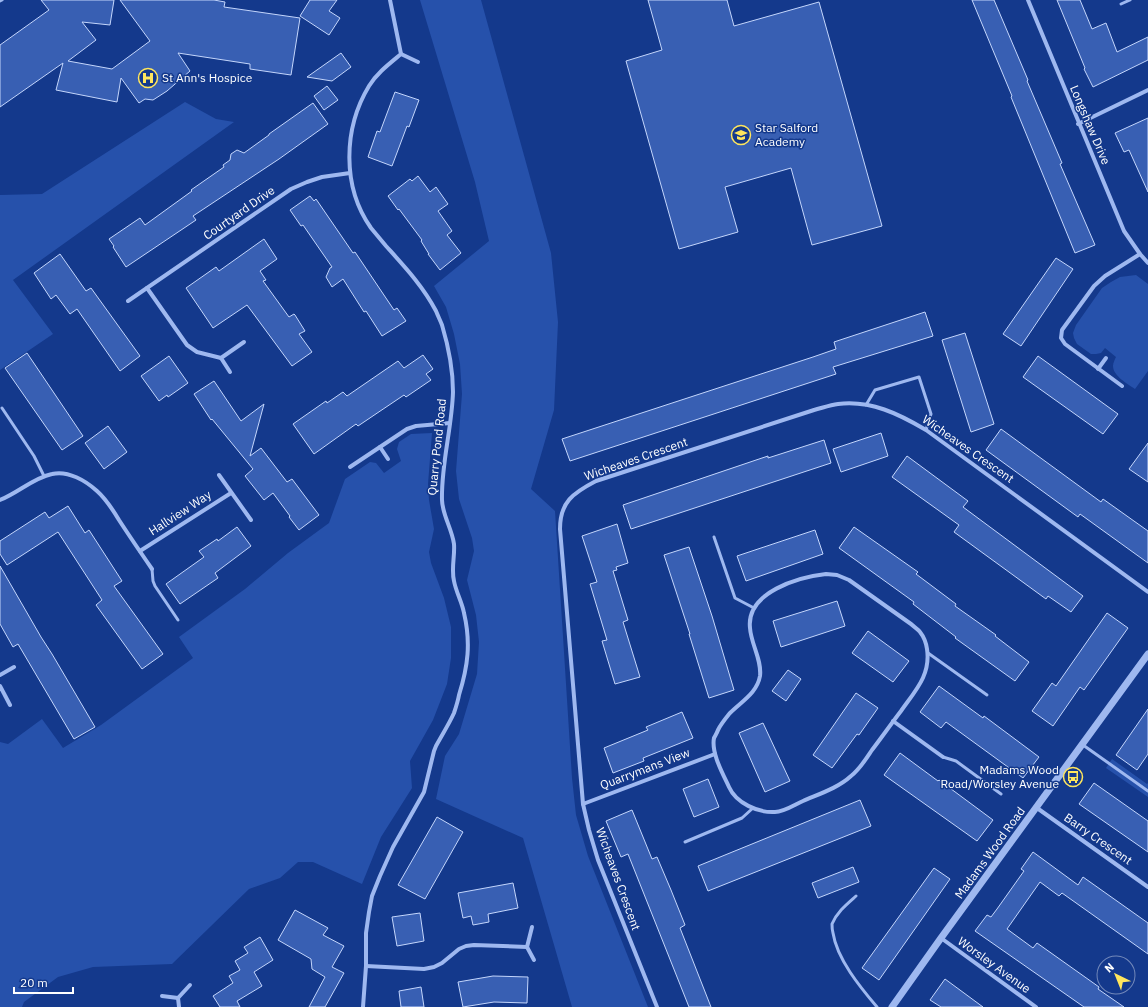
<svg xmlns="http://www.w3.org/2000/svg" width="1148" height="1007" viewBox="0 0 1148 1007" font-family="'IBM Plex Sans',sans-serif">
<rect width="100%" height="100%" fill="#14398c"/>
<g fill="#2651ab">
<polygon points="420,0 481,0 551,253 558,322 554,410 531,489 555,511 572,778 576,815 588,856 648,1007 572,1007 523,838 436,799 445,756 459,734 477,674 479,642 476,615 467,580 474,551 472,538 459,499 456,471 462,394 460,364 454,334 446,307 434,286 489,241 475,182"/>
<polygon points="185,102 216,119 234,122 13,280 53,334 0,370 0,195 42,194"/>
<path d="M1136 275 1148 284V371L1135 389C1128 384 1113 376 1113 366 1113 363 1115 359 1116 357L1105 348 1101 353 1096 354H1091L1077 344 1074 338 1073 333 1076 325 1102 288 1111 282 1120 277Z"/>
<polygon points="432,433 428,484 429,500 434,529 429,552 431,563 444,598 451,627 451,658 447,684 433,720 410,761 412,788 381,837 362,884 313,862 298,862 280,878 249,889 172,964 93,967 58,977 24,1002 22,1007 0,1007 0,742 8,744 42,719 63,748 101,725 193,658 179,637 245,589 288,553 329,523 345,479 370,462 376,463 384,473 401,461 397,449 399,442 411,434"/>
<polygon points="1112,759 1147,784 1148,783 1148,797 1106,768"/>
</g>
<g fill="#385fb3" stroke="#c4d6fc">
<polygon points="41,0 114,0 110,25 82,22 96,40 68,61 112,69 150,41 120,0 214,0 225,2 224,7 300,18 291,75 250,69 250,64 178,53 190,71 167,91 153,100 145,99 139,103 121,78 117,102 56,90 63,63 0,107 0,45 49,10"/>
<polygon points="310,0 337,0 329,11 340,18 329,35 300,16"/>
<polygon points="648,0 727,0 734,26 819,2 882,226 812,245 791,168 725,187 738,232 679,249 626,61 662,50"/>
<polygon points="972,0 994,0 1028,80 1027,81 1062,163 1060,164 1095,245 1075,253 1011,97 1012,96"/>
<polygon points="1057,0 1080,0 1092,29 1106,23 1117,52 1148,37 1148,60 1093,87 1084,69 1085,68"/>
<polygon points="341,53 351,67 332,81 307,77"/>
<polygon points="327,86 338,100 324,110 314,96"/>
<polygon points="395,92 419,100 409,127 407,126 392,166 368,157 377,131 380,132"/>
<polygon points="313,103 328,124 279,159 193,216 196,220 126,267 113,247 114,246 109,239 140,218 145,225 192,191 191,190 224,167 223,165 230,160 231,154 237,150 244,153 269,135 269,134"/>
<polygon points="1148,118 1148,192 1129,150 1124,152 1115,133"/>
<polygon points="418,176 430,192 436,187 448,204 438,211 452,231 447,235 461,253 440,270 428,254 429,254 421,241 422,240 399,209 398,210 388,196 410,179 412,181"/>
<polygon points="310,196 314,201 316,199 353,253 355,252 394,310 397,308 406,321 382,336 366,311 364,312 343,279 332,287 326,277 330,268 332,267 303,225 301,226 290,210"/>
<polygon points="264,239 277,259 260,271 266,280 263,281 289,317 294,314 295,315 305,331 299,334 312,352 292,366 247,305 213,328 186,288 216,267 219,271"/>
<polygon points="60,254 86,291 91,288 140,356 120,371 77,309 70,314 56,295 51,299 34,273"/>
<polygon points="1056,258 1073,269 1021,346 1003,334"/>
<polygon points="925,312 933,336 833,367 836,374 570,461 562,439 813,357 836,349 834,342"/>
<polygon points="965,333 994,424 971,432 942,340"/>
<polygon points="27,353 83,436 62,450 5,368"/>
<polygon points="423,355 433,369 426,374 431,380 406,397 404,395 358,426 356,424 314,454 293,424 326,401 327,403 343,392 347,396 398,361 404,368"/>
<polygon points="169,356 188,383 168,397 167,395 159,401 141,376"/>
<polygon points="1038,356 1118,414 1103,434 1023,377"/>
<polygon points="214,381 241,421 264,404 250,456 261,448 287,482 292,479 319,515 299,530 289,517 290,516 273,493 264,500 245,476 253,469 212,419 211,420 194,394"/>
<polygon points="108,426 127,452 104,469 85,443"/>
<polygon points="1001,429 1101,502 1103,499 1148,531 1148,563 1080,514 1078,517 986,450"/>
<polygon points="881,433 888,456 841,472 833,449"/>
<polygon points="824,440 831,463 631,529 623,505 768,456 768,458"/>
<polygon points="1148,443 1148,482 1129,469"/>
<polygon points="907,456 968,501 963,507 1083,596 1071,612 1048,596 1046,599 954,532 959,525 892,477"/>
<polygon points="68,506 85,533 89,530 122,581 114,586 163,654 142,669 96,605 102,600 58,532 7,565 0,554 0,541 45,512 49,518"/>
<polygon points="617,524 628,563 616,567 617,570 613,571 628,620 623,622 640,677 615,684 602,641 607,640 590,584 597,582 582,536"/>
<polygon points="237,527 251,546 215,573 218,578 180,604 166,584 204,557 199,551 217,539 218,541"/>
<polygon points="854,527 918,572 916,574 956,604 955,606 996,635 995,636 1029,662 1015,681 955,638 956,637 913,604 914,602 839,548"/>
<polygon points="815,530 823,554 746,581 737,556"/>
<polygon points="689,547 712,616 734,690 709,698 689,634 690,634 664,555"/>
<polygon points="0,566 41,637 52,654 95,727 74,739 18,644 13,647 0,624"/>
<polygon points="837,601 845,626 781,647 773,621"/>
<polygon points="1107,613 1128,628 1084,690 1080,687 1053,726 1032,711 1052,683 1056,686"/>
<polygon points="868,631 909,661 893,682 852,653"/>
<polygon points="788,670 801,679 786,701 772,691"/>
<polygon points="939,686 983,718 984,716 1039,757 1023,778 946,722 941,728 920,712"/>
<polygon points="856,693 878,708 859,735 857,734 832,768 813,755"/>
<polygon points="1148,709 1148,754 1137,770 1116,755"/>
<polygon points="682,712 693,738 643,758 644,761 613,773 604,748 648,730 646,727"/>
<polygon points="763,723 790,781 765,792 739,733"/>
<polygon points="900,753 938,781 939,780 993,820 977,841 884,775"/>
<polygon points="708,779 719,807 694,817 683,789"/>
<polygon points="1094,783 1148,821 1148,852 1079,804"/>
<polygon points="860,800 871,826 708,891 698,866"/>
<polygon points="632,810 652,859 657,857 671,890 685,925 680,928 711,1007 689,1007 628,854 621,857 606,821"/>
<polygon points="437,817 463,832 425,899 398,885"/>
<polygon points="1033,852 1078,885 1083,877 1148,923 1148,954 1062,893 1059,896 1040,882 1007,929 1033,948 1037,943 1099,987 1098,989 1124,1007 1084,1007 975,931 987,915 991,917 997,909 1024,871 1021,869"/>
<polygon points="853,867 859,882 818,898 812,883"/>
<polygon points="934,868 950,879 879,980 862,968"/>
<polygon points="513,883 518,908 488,914 489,922 473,925 471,916 463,918 458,893"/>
<polygon points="295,910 328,928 323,935 344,946 332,967 344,973 325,1007 309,1007 325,977 312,969 311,959 278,940"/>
<polygon points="420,913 424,941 397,946 392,917"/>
<polygon points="260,937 273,960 254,972 262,986 237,1001 240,1007 220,1007 213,996 233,983 229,976 240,970 235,961 248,953 244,947"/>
<polygon points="493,976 528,977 527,1003 494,1002 463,1007 458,982"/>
<polygon points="945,979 983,1007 941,1007 930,1000"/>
<polygon points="421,987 424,1007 401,1007 399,991"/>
</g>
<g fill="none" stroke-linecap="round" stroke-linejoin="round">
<g stroke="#9eb8f0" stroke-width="3">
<polyline points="0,1 2,0"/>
<polyline points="1121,4 1130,0"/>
<polyline points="866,405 875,390 919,377 931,414 926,430"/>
<polyline points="2,408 34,456 44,476"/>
<polyline points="714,537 735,598 754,608"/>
<polyline points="152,569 153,581 155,586 178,620"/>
<polyline points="928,653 987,695"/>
<polyline points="1083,745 1148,791"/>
<polyline points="943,757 956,761 1001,794"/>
<polyline points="685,842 742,818 753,808"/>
<path d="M856 896C847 904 837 912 832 924 832 927 832 930 833 933 837 959 860 987 877 1007"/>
</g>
<g stroke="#9eb8f0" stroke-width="4">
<polyline points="1028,0 1124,231 1140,254 1148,263"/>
<polyline points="401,54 418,62"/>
<polyline points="1078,124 1148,90"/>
<polyline points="147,288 187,345 197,352 221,358"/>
<polyline points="128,301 291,189 307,182 322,177 350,173"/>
<polyline points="1098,369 1106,358"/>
<polyline points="230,372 221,358 244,342"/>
<polyline points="1122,386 1065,344 1061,338 1062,330 1094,286 1105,276 1140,254"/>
<polyline points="380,447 388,459"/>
<polyline points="350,467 407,429 416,426 450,423"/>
<polyline points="219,475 251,520"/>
<path d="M0 500C18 493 33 478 52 474 68 470 86 481 97 491 106 499 113 510 119 520 130 537 141 553 152 569"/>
<polyline points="140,551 231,493"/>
<path d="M826 574 837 575 849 580 911 624C914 627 918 629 920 632 924 637 926 642 927 649 931 675 915 691 901 711 891 724 882 737 872 750 866 759 860 769 851 776 838 788 819 794 803 801 794 805 784 812 775 812 758 813 736 803 729 787 723 774 711 753 714 738 715 736 717 733 718 730 721 724 726 718 730 713 742 701 757 693 760 676 762 660 751 644 750 628 746 592 799 577 826 574Z"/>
<polyline points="0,675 14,667"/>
<polyline points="0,686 10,705"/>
<polyline points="893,721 943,757"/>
<polyline points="583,804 715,754"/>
<polyline points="1037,808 1148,887"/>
<polyline points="532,927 527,947 534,960"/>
<polyline points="941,938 1036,1007"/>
<polyline points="366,966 424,969 434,967 442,963 459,949 466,946 474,945 527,947"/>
<polyline points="162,996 178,998 190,985"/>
<polyline points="178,998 179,1007"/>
<path d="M363 1007 366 966V933L369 912 372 896 380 876 393 847 424 792 434 751 436 746C442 735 449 724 454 713 456 707 458 701 459 695 468 666 471 643 464 613 462 602 456 592 454 581 451 569 455 556 454 544 452 529 442 514 442 500 441 464 452 428 453 392 453 371 448 345 442 325 440 320 438 316 436 311 423 286 404 266 386 246 381 240 376 234 371 228 342 187 343 129 369 86 377 73 389 64 401 54L390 0"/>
<path d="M657 1007 598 860 589 830 583 804 560 529C560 502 573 493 596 481L814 410C822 408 830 405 838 404 871 400 899 414 926 430L1148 592"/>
</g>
<polyline stroke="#9eb8f0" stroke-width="7" points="892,1007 941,938 1148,654"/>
</g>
<defs>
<g id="hospital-ring" transform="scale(1)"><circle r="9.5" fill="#14398c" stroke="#ffe65d" stroke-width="1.5"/><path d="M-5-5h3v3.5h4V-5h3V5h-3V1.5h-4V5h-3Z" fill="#ffe65d"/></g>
<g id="school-ring" transform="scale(1)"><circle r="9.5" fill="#14398c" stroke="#ffe65d" stroke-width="1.5"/><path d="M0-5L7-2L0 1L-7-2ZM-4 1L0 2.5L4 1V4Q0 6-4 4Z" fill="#ffe65d"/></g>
<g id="bus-ring" transform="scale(1)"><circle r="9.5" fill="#14398c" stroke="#ffe65d" stroke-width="1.5"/><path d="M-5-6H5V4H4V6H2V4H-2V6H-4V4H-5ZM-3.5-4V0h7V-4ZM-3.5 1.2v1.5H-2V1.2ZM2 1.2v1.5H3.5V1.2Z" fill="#ffe65d"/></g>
</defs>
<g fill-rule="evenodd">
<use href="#hospital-ring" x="148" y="78"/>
<use href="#school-ring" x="741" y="135"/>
<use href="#bus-ring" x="1073" y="777"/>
</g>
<g text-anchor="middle" stroke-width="3" stroke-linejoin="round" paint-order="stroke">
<g font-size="12" fill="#fff" stroke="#14398c" text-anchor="start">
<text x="162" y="82">St Ann's Hospice</text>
<text x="755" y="132">Star Salford<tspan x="755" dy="14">Academy</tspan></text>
<text x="1059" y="774" text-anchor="end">Madams Wood<tspan x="1059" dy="14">Road/Worsley Avenue</tspan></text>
</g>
<g font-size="12" fill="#fff" stroke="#14398c">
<text transform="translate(1090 125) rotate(67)" y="4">Longshaw Drive</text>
<text transform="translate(239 213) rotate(-35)" y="4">Courtyard Drive</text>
<text transform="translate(437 447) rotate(-84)" y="4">Quarry Pond Road</text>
<text transform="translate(968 449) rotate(35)" y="4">Wicheaves Crescent</text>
<text transform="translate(636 459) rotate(-19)" y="4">Wicheaves Crescent</text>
<text transform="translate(180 513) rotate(-33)" y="4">Hallview Way</text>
<text transform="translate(645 769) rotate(-21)" y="4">Quarrymans View</text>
<text transform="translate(1098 839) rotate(35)" y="4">Barry Crescent</text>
<text transform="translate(990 853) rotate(-54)" y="4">Madams Wood Road</text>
<text transform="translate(618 879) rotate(70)" y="4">Wicheaves Crescent</text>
<text transform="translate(994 965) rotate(36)" y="4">Worsley Avenue</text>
</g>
</g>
<g transform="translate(1116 975) rotate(317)"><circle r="19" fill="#14398c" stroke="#7288ba"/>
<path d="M0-3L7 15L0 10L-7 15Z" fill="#ffe65d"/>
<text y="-6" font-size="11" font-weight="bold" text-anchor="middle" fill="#ffffff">N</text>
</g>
<path d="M14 987v6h59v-6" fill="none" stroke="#ffffff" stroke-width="2"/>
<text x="20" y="987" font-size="12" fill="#ffffff" stroke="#14398c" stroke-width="3" paint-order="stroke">20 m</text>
</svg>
